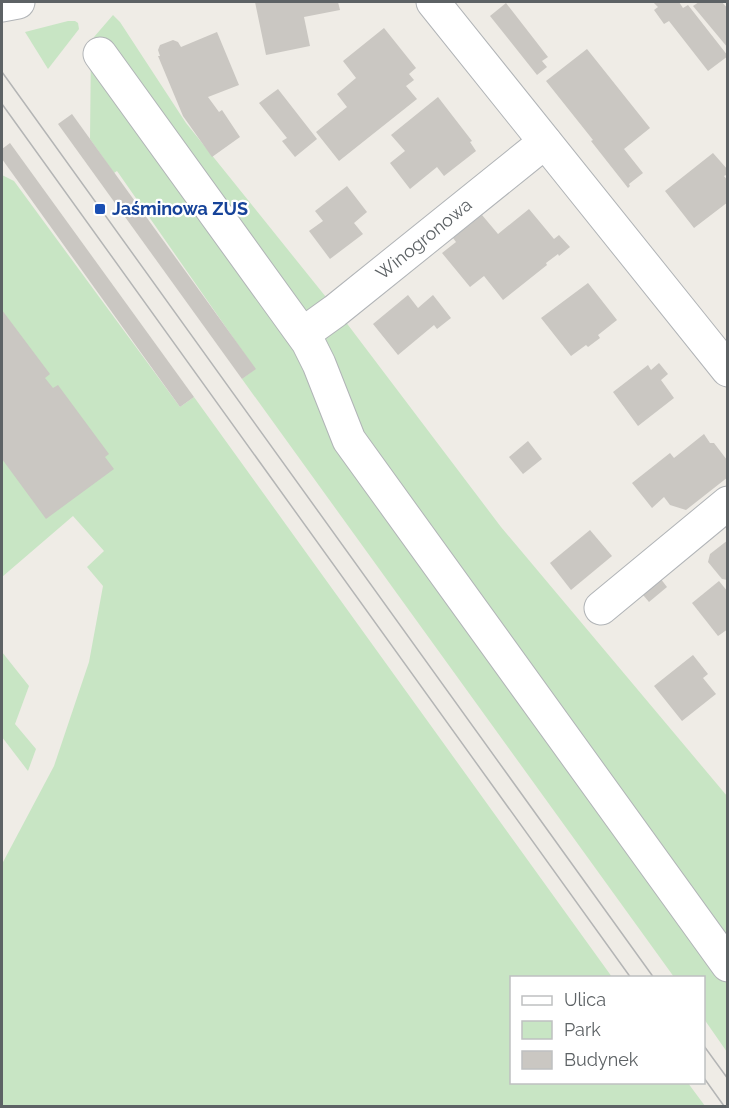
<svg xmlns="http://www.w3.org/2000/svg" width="729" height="1108" viewBox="0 0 729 1108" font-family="Raleway,sans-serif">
<rect width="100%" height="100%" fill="#efece6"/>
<g fill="#c8e5c4">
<polygon points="113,15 120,22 186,123 342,317 501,527 727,796 727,1052 704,1019 704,978 674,977 242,379 255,369 117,171 114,173 90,139 91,45 94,37"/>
<polygon points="68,21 75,21 78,23 79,29 48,69 25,32"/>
<polygon points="2,175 14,181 180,407 194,397 612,977 512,978 512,1082 688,1083 705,1106 2,1106 2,864 54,766 89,662 103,586 87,567 104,551 73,516 2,577"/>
<polygon points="2,652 29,686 15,724 36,749 28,771 2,737"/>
</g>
<g fill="#cac7c2">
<polygon points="255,2 338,2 340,10 304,17 310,46 266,55"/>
<polygon points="653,2 679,2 683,8 688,5 728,56 708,71 669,21 664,24 654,10 658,7"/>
<polygon points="699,2 722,2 728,9 728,48 693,6"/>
<polygon points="506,3 548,57 542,61 547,67 537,75 490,16"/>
<polygon points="384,28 416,68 409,74 414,80 406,86 417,99 339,161 316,132 347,107 337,94 356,78 343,61"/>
<polygon points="217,32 239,85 208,97 219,112 222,110 240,137 212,157 183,116 158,56 160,56 158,50 160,45 173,40 178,42 181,47"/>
<polygon points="587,49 650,128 624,149 643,173 629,184 630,186 628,188 591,141 593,140 546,81"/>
<polygon points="278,89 317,139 295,157 282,141 287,138 259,103"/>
<polygon points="438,97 472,141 470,142 476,151 444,176 437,167 410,189 390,163 405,151 391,135"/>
<polygon points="72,114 256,369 242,379 58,124"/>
<polygon points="10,143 194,397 180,407 2,159 2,149"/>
<polygon points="713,153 728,170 728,174 724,176 728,181 728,202 694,228 665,191"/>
<polygon points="347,186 367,212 354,223 363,234 330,259 309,231 323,221 315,211"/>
<polygon points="529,209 554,239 559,235 570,247 559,256 558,254 546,263 547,265 503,300 484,276 470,287 442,253 456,242 453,238 482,215 498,234"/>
<polygon points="588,283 617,320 598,335 600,338 588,347 586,345 571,356 541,318"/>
<polygon points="408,295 418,308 433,295 451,318 437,329 434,325 398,355 373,324"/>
<polygon points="2,310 50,374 45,378 53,388 58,385 109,454 105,457 114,469 46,519 2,459"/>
<polygon points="659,363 668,374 661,380 674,398 638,426 613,392 648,365 651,370"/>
<polygon points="704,434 710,443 714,443 727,460 726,463 728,465 728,477 686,510 670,505 664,497 652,508 632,483 670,453 674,458"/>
<polygon points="528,441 542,459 523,474 509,457"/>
<polygon points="590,530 612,556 571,590 550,563"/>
<polygon points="728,540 728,580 722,579 708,562 710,554"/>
<polygon points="657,574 667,587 649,602 638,589"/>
<polygon points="719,581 728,592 728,629 718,636 692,603"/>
<polygon points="693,655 708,674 703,678 716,694 682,721 654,686"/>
</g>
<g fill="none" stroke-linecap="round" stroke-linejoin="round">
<g stroke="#b1b4b7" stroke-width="35">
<g id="minor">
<polyline points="433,2 728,370"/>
<polyline points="2,5 18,2"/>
<polyline points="100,54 308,342 319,364 349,440 728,965"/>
<polyline points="303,334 335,311 545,142"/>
<polyline points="601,608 728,503"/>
</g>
</g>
<use href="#minor" stroke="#fff" stroke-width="33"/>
<g stroke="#b4b5b5" stroke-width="1.5">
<polyline points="2,72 654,978"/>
<polyline points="2,104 631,978"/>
<polyline points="704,1046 728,1079"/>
<polyline points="704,1078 724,1106"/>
</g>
</g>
<rect fill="#1a4fb4" stroke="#fff" stroke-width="2" x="94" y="203" width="12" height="12" rx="3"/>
<g text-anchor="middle" stroke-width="4.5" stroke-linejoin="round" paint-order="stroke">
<g font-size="18" font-weight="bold" fill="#164399" stroke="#fff" text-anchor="start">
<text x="112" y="215">Jaśminowa ZUS</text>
</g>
<g font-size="18" fill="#5d6265" stroke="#fff">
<text transform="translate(424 239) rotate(-39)" y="6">Winogronowa</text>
</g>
</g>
<rect width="729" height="1108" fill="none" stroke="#5d6265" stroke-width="6"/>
<rect x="510" y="976" width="195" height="108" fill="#ffffff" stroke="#bec0c1" stroke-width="1.5"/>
<rect x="522" y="996" width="30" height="9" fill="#ffffff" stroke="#bec0c1" stroke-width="1.5"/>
<text x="564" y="1006" font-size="18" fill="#5d6265">Ulica</text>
<rect x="522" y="1021" width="30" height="18" fill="#c8e5c4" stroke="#bec0c1" stroke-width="1.5"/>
<text x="564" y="1036" font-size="18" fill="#5d6265">Park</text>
<rect x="522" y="1051" width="30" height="18" fill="#cac7c2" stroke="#bec0c1" stroke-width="1.5"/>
<text x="564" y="1066" font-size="18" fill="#5d6265">Budynek</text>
</svg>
